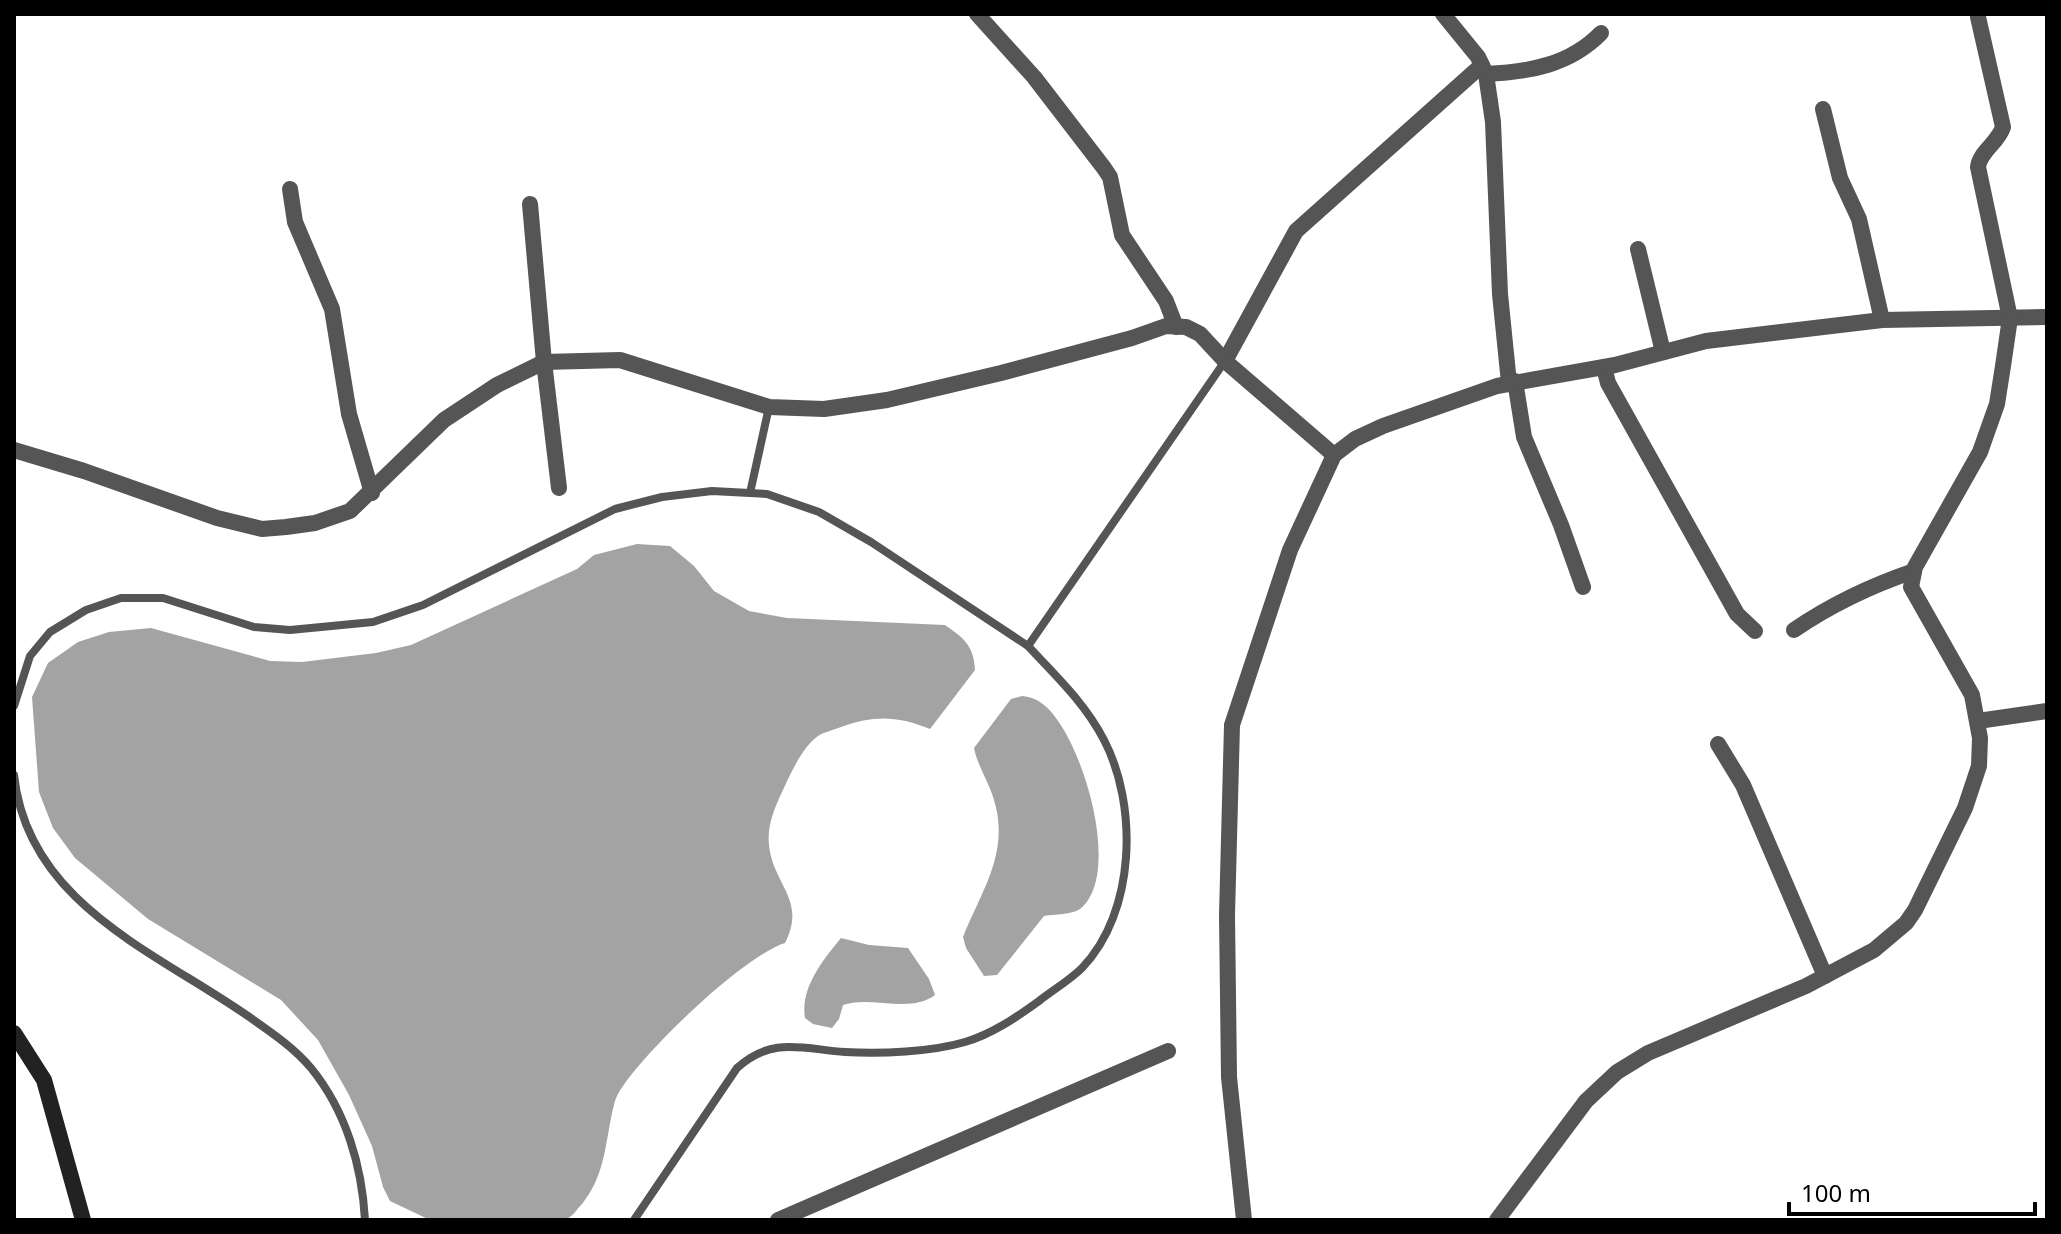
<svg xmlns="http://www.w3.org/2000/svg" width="2061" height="1234" viewBox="0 0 2061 1234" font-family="'Noto Sans',sans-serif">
<rect width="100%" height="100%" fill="#fff"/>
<g fill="#a3a3a3">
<path d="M637 544 670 546 694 566 714 591 749 611 787 618 945 625C964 638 974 646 975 670L930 729C897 716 875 715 841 727 834 730 824 732 818 736 802 747 790 775 782 792 774 809 767 826 769 845 773 885 807 900 785 943 743 956 640 1055 618 1094 614 1101 613 1110 611 1118 605 1149 603 1178 582 1204 576 1210 573 1217 564 1220H430L390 1201 383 1187 372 1146 349 1095 318 1040 281 1000 148 919 75 858 53 828 39 792 32 697 48 663 78 642 109 632 151 628 270 661 302 662 376 653 411 645 577 569 594 555Z"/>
<path d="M1022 696C1031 697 1037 699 1044 705 1081 734 1124 874 1080 909 1071 915 1055 914 1044 916L997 975 984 976 966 948 963 937C982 890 1010 852 994 800 989 782 978 767 974 748L1011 699Z"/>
<path d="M841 938 869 945 908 948 929 979 935 995C910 1014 870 995 843 1005L839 1019 832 1028 813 1024 805 1018C800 988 823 960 841 938Z"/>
</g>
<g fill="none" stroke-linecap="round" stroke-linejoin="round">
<g stroke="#555" stroke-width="8">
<polyline points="750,493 769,407"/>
<polyline points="14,706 30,656 50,632 86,610 121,598 163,598 254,627 290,630 373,622 423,605 615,509 662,497 712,491 767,494 819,512 871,542 1028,646"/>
<path d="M14 775C28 907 162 954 255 1021 275 1035 295 1049 311 1068 346 1111 362 1166 365 1220"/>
<path d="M634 1220 737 1068C772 1036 802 1049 845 1052 881 1054 931 1052 965 1042 992 1034 1017 1017 1039 1001 1053 990 1070 980 1082 968 1136 912 1138 805 1104 740 1085 703 1056 676 1028 646L1225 361"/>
</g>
<g stroke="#555" stroke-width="16">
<polyline points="977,14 1034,77 1104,168 1110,177 1122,235 1166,301 1176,327"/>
<polyline points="1443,14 1478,57 1486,74 1493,122 1500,294 1509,383"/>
<path d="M1486 74C1529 72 1570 65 1601 33"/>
<polyline points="1823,109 1840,178 1859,219 1882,320"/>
<polyline points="290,189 295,222 332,309 349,414 372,493"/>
<polyline points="530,204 544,362 559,488"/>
<polyline points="1638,249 1663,352"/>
<polyline points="1225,361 1296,231 1482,65"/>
<polyline points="1604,367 1608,383 1737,614 1755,631"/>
<polyline points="1515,381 1524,437 1561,525 1583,587"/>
<polyline points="14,450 84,471 217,518 262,529 286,527 315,523 350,511 444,420 497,385 544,362 620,360 769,407 824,409 887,400 1001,373 1132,338 1166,326 1186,327 1200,334 1225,361 1334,455"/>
<path d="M1794 630C1832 604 1870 586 1914 571"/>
<polyline points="1978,721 2047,711"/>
<polyline points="1718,744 1743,785 1825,976"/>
<polyline points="778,1220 1168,1051"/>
<polyline points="1244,1220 1229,1077 1227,915 1232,725 1290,550 1334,455 1355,439 1383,426 1497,386 1615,365 1706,341 1882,320 2047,317"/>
<path d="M1497 1220 1586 1101 1617 1072 1648 1053 1806 986 1874 950 1906 923 1915 910 1965 808 1979 766 1980 738 1972 695 1911 587 1915 567 1980 452 1997 404 2003 366 2010 318 1978 167C1980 151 1998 143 2003 127L1978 17"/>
</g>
<polyline stroke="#222" stroke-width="16" points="14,1033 44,1080 83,1220"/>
</g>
<rect width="2061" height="1234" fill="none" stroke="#000000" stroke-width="32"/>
<path d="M1789 1202v12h246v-12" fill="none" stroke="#000000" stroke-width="4"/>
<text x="1801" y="1202" font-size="24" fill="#000000" stroke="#ffffff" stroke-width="6" paint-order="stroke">100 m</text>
</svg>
